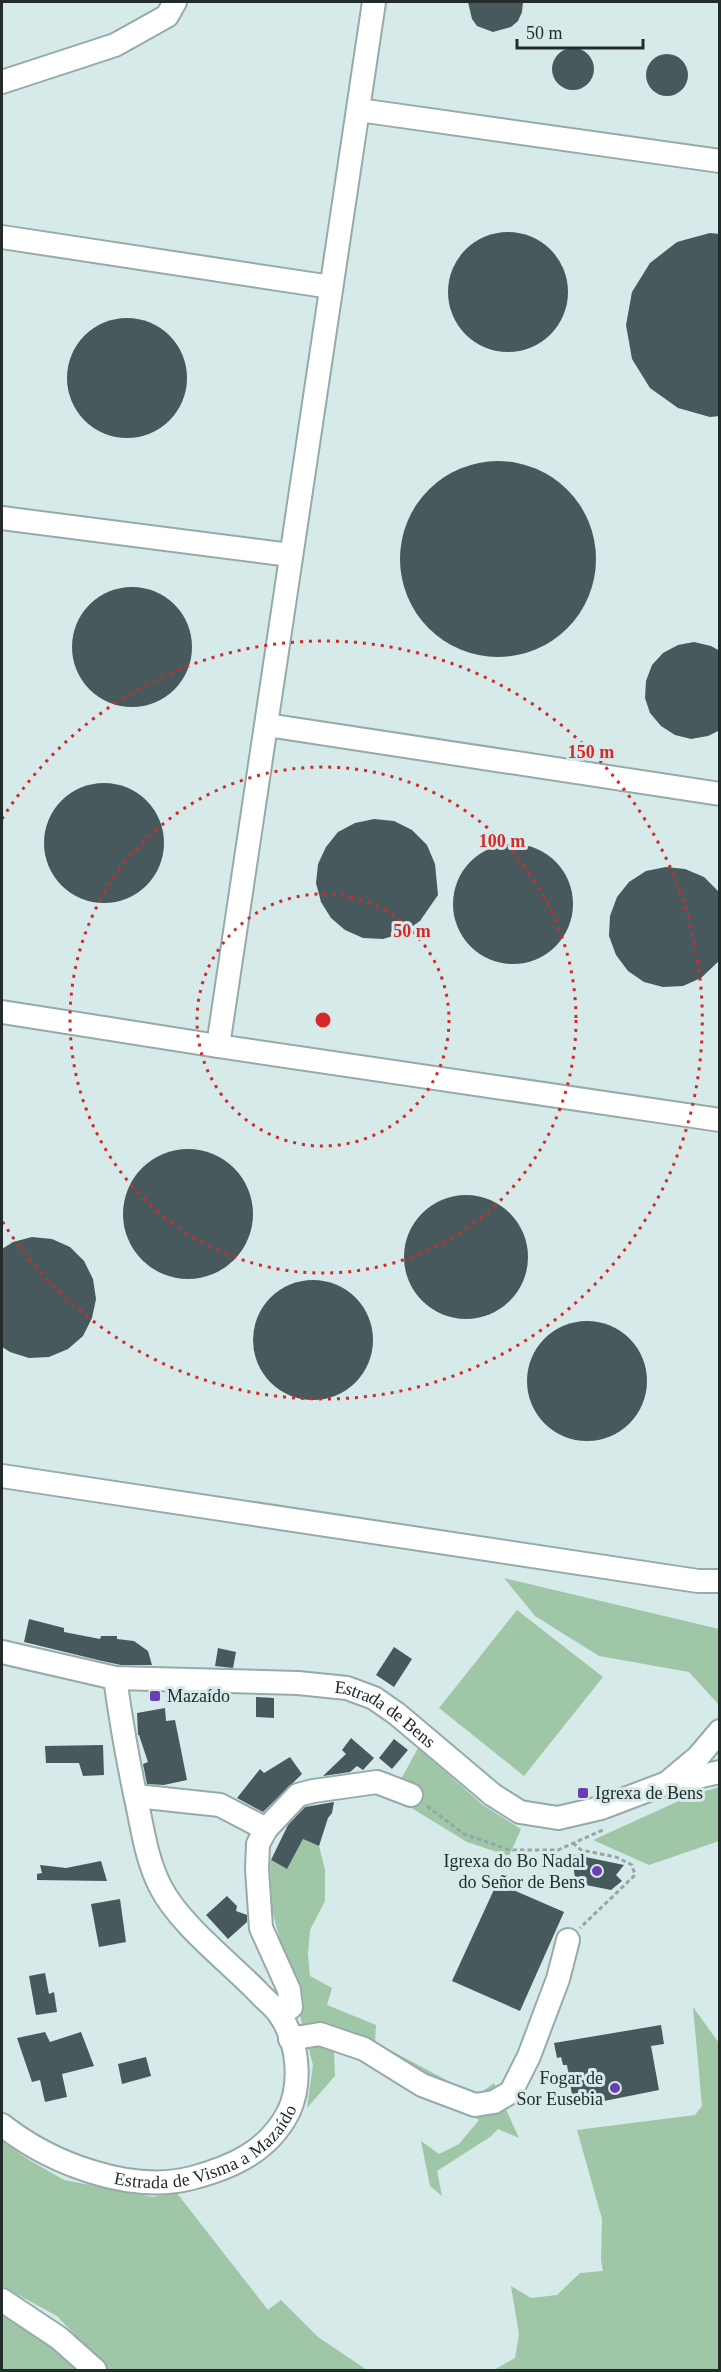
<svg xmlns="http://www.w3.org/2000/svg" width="721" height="2372" viewBox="0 0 721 2372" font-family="Georgia,serif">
<rect width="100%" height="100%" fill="#d5eae9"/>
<g fill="#9fc6a6">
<polygon points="504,1578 719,1629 719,1705 689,1672 599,1656 535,1616"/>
<polygon points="517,1610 603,1677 524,1776 439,1708"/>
<polygon points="418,1748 483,1805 521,1829 509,1856 467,1842 392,1796"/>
<polygon points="719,1787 719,1841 649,1865 593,1840 692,1795"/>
<polygon points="303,1839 319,1846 325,1870 325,1901 310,1930 308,1954 310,1976 332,1988 327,2005 376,2025 375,2042 476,2096 494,2083 519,2138 498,2129 490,2137 437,2171 442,2196 430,2186 421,2141 439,2154 459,2144 479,2120 342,2046 334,2052 335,2076 307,2108 313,2065 272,1910 270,1860 287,1869"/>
<polygon points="693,2007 719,2043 719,2370 494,2370 515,2358 519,2334 511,2286 531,2298 557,2295 580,2273 603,2271 601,2260 602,2219 577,2130 695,2115 702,2106"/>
<polygon points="2,2141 29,2160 64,2180 153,2197 176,2192 268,2310 281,2300 318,2337 367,2370 108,2370 57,2316 2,2286"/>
<polygon points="2,2313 33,2331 82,2370 2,2370"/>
</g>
<g fill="#47595d">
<polygon points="468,2 523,2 522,12 518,21 511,27 493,32 477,26 472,19"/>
<circle cx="573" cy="69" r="21"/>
<circle cx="667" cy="75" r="21"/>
<circle cx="508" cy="292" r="60"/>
<polygon points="710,233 720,234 720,416 710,417 678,408 650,388 632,359 626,325 632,292 650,263 677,242"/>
<circle cx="127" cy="378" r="60"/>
<circle cx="498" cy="559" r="98"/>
<circle cx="132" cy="647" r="60"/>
<polygon points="694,642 711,646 720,651 720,730 708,736 691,739 675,735 661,726 650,713 645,698 646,681 652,665 663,653 678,645"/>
<circle cx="104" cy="843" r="60"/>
<polygon points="374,819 394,821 412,830 427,845 435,864 438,895 420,921 403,933 383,939 363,938 345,930 331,918 321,902 316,883 318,864 326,847 338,832 355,823"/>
<circle cx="513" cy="904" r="60"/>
<polygon points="666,867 685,869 704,877 718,891 720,960 701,978 683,986 663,987 644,982 628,971 616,955 609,936 610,916 617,897 629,882 646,871"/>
<circle cx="188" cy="1214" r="65"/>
<circle cx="466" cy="1257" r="62"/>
<polygon points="32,1237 52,1239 70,1247 84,1261 93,1279 96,1299 92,1318 83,1336 68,1349 49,1357 29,1358 10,1352 2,1347 2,1249 13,1242"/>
<circle cx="313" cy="1340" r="60"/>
<circle cx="587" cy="1381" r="60"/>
<polygon points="29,1619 64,1628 64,1632 100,1639 101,1636 117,1636 117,1639 134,1641 148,1651 152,1665 121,1665 102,1661 24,1642"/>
<polygon points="394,1647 412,1659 394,1687 376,1675"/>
<polygon points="218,1648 236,1652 233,1668 215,1666"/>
<polygon points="256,1697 274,1698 274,1718 256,1717"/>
<polygon points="165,1708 166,1721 175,1720 187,1780 164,1785 147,1784 143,1764 148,1762 139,1735 138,1735 137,1713"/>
<polygon points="351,1738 374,1758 363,1770 357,1766 350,1772 323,1776 346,1754 342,1750"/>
<polygon points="394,1739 408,1750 392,1769 379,1758"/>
<polygon points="103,1745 104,1775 83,1776 79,1763 46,1763 45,1746"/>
<polygon points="290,1757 302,1774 263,1812 237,1798 260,1769 264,1773"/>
<polygon points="334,1802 332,1813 328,1818 319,1846 303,1839 287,1869 271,1860 288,1825 305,1807"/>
<polygon points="571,1854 624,1865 616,1875 622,1881 611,1890 576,1883"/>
<polygon points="101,1861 107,1881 37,1880 37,1874 42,1873 40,1865 66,1868"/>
<polygon points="497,1883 564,1912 520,2011 452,1981"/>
<polygon points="227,1896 237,1906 236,1911 247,1915 247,1922 228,1939 206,1915"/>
<polygon points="120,1899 126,1942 99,1947 91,1904"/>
<polygon points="45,1973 49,1994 54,1992 57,2012 36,2015 29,1976"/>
<polygon points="661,2025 664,2044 651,2046 659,2090 574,2107 567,2065 563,2065 561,2057 557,2058 554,2043"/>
<polygon points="45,2032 50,2042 81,2032 94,2066 62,2074 67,2097 45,2102 40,2080 32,2082 17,2038"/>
<polygon points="146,2057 151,2076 122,2084 118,2064"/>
</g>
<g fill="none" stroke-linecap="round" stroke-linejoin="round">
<g stroke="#96aba9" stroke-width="26">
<g id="minor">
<polyline points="2,82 115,45 167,16 175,2"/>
<polyline points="359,110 720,161"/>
<polyline points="2,237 331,287"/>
<polyline points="2,518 290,555"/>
<polyline points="267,725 720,794"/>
<polyline points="2,1012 218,1046 720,1120"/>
<polyline points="218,1046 374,2"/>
<polyline points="2,1476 698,1581 720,1581"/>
<path id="s1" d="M2 1652 115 1678 298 1683 347 1688 374 1698 397 1714 493 1795 520 1812 558 1818 601 1808 667 1783 698 1757 720 1731"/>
<polyline points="669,1783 720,1772"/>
<polyline points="136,1796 220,1805 266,1829"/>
<polyline points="280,2015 291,2007 289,1990 261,1928 257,1869 258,1844 266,1829 298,1795 313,1791 377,1782 411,1795"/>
<polyline points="290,2039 320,2034 364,2049 422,2085 475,2105 494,2102 511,2092 529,2056 558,1979 568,1940"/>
<path id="s2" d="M2 2125C50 2163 130 2194 192 2178 233 2167 269 2151 289 2111 302 2082 298 2042 280 2015 275 2007 265 2000 258 1992 228 1961 179 1924 160 1886 147 1860 143 1832 137 1803 128 1762 121 1721 115 1678"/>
<polyline points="2,2300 59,2338 95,2370"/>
</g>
</g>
<g stroke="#95a6a5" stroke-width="3" stroke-dasharray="4.5 3" stroke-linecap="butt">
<polyline points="427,1806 464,1834 510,1850 558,1850 605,1829"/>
<polyline points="573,1843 581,1850 616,1857 632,1865 635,1875 580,1928"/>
</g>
<use href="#minor" stroke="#fff" stroke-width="22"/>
</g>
<g fill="none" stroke="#d62828" stroke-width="3" stroke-dasharray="3 6">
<circle cx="323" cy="1020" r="126"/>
<circle cx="323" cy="1020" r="253"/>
<path d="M2 819A379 379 0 1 1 2 1221"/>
</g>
<g fill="#683eb6" stroke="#d5eae9" stroke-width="2">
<rect x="149" y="1690" width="12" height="12" rx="3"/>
<rect x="577" y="1787" width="12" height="12" rx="3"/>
<circle cx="597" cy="1871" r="6"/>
<circle cx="615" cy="2088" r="6"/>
</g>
<g text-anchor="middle" stroke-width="6" stroke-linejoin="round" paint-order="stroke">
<g font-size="18" fill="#232b2b" stroke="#d5eae9" text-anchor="start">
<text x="167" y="1702">Mazaído</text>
<text x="595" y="1799">Igrexa de Bens</text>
<text x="585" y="1867" text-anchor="end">Igrexa do Bo Nadal<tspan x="585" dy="21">do Señor de Bens</tspan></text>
<text x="603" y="2084" text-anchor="end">Fogar de<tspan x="603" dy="21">Sor Eusebia</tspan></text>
</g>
<g font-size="18" fill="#232b2b" stroke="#d5eae9">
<text dy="6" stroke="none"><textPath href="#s1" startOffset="394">Estrada de Bens</textPath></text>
<text dy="6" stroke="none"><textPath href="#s2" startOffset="228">Estrada de Visma a Mazaído</textPath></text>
</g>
</g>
<circle cx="323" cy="1020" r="9" fill="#d62828" stroke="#d5eae9" stroke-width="3"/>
<g font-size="18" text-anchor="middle" font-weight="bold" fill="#d62828" stroke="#d5eae9" stroke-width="6" stroke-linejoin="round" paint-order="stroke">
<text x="591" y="758">150 m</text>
<text x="502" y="847">100 m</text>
<text x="412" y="937">50 m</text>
</g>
<rect width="721" height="2372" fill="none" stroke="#232b2b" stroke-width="6"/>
<path d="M517 39v9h126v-9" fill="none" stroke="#232b2b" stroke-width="3"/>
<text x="526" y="39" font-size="18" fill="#232b2b" stroke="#d5eae9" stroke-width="4.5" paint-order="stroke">50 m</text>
</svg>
